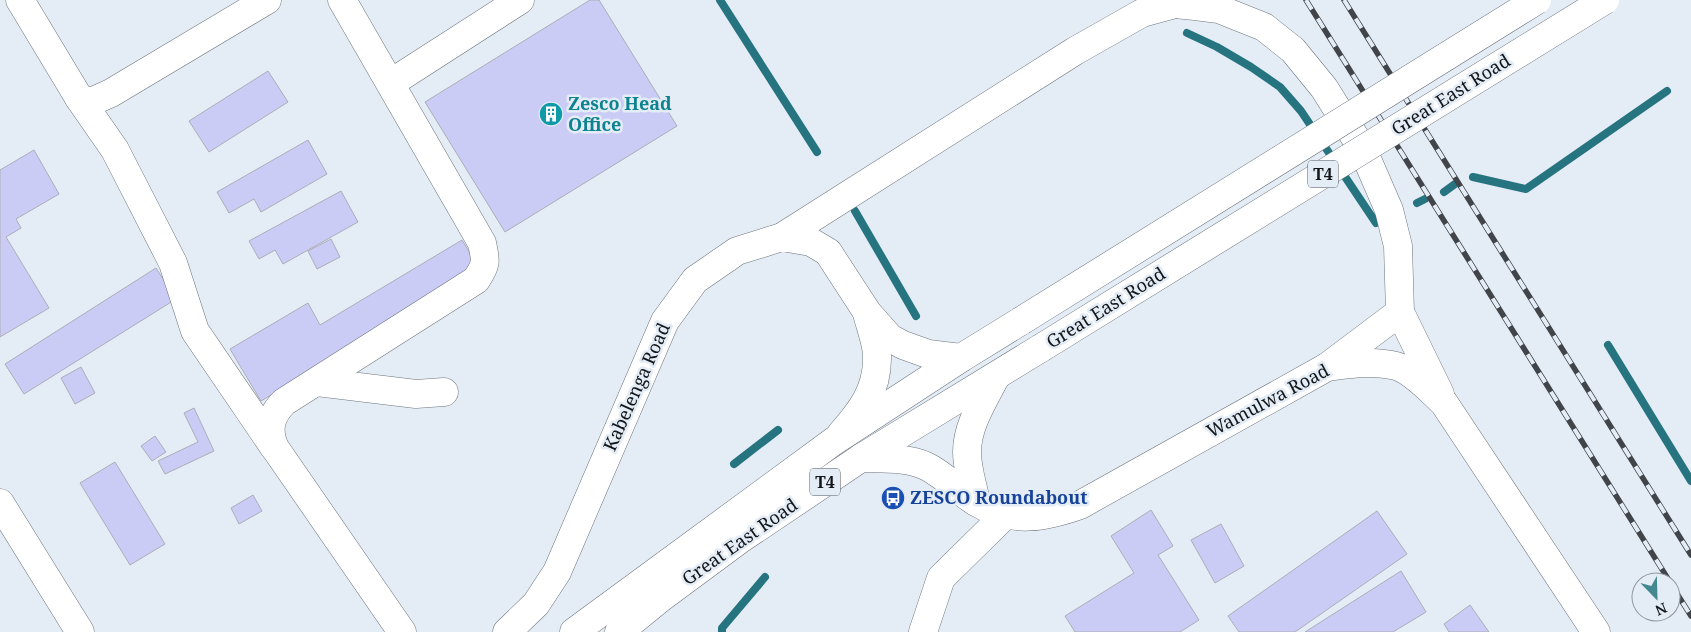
<svg xmlns="http://www.w3.org/2000/svg" width="1691" height="632" viewBox="0 0 1691 632" font-family="'Noto Serif',serif">
<rect width="100%" height="100%" fill="#e4ecf6"/>
<g fill="none" stroke-linecap="round" stroke-linejoin="round">
<g stroke="#257480" stroke-width="8">
<polyline points="720,0 817,152"/>
<polyline points="1187,33 1217,47 1251,67 1280,87 1301,111 1376,223"/>
<polyline points="1473,177 1526,189 1667,91"/>
<polyline points="1444,192 1455,184"/>
<polyline points="1417,203 1425,199"/>
<polyline points="855,211 916,316"/>
<polyline points="1608,345 1691,481"/>
<polyline points="734,464 778,430"/>
<polyline points="722,632 722,628 765,577"/>
</g>
</g>
<g fill="#cbccf6" stroke="#adadb8">
<polygon points="590,0 599,0 677,126 505,232 425,102"/>
<polygon points="268,71 288,102 209,152 189,121"/>
<polygon points="308,140 327,174 261,212 254,199 229,213 217,192"/>
<polygon points="34,150 59,194 16,219 21,228 6,237 49,308 0,337 0,170"/>
<polygon points="341,191 358,222 283,264 275,250 259,259 249,241"/>
<polygon points="331,239 340,257 317,269 308,251"/>
<polygon points="462,240 480,270 261,401 230,349 308,303 320,325"/>
<polygon points="156,268 176,299 24,394 5,364"/>
<polygon points="81,367 95,393 75,404 61,378"/>
<polygon points="194,408 214,451 165,474 158,461 198,442 184,413"/>
<polygon points="155,436 166,452 152,461 141,446"/>
<polygon points="115,462 165,544 130,565 80,483"/>
<polygon points="253,495 262,511 239,524 231,508"/>
<polygon points="1151,510 1173,546 1158,555 1199,620 1180,632 1075,632 1065,616 1134,573 1111,536"/>
<polygon points="1377,511 1407,554 1295,632 1239,632 1228,616"/>
<polygon points="1221,524 1244,566 1215,583 1191,540"/>
<polygon points="1401,571 1426,612 1393,632 1305,632"/>
<polygon points="1470,605 1489,632 1449,632 1444,624"/>
</g>
<g fill="none" stroke-linecap="round" stroke-linejoin="round">
<g stroke="#6d757d" stroke-width="29">
<g id="minor">
<polyline points="20,0 79,98 91,102 111,93 267,0"/>
<path d="M342 0 482 243C486 261 487 264 476 280L284 402C270 416 267 430 275 448L402 632"/>
<polyline points="391,83 520,0"/>
<polyline points="79,98 115,150 173,263 195,331 274,447"/>
<polyline points="782,237 1075,51 1142,13 1175,4 1195,6 1219,9 1264,27 1293,50 1324,88 1363,150 1389,210 1398,246 1400,312 1327,367"/>
<polyline points="1400,312 1440,394"/>
<polyline points="317,382 416,394 444,392"/>
<path d="M841 434C861 411 877 391 877 359 878 346 870 326 867 313"/>
<path d="M861 458C882 459 906 457 926 466 946 476 958 491 976 502 1012 524 1043 518 1080 505L1327 367C1350 364 1373 360 1396 366 1412 370 1432 392 1444 403L1596 632"/>
<path d="M976 502C973 486 967 469 967 452 967 425 984 400 996 376"/>
<polyline points="0,503 80,632"/>
<polyline points="507,632 536,604 557,572 665,321 695,280 737,251 782,237 811,242 828,252 867,312 890,338 903,345 928,354 961,358"/>
<polyline points="923,632 941,578 1005,515"/>
</g>
</g>
<g stroke="#6d757d" stroke-width="29">
<g id="major">
<polyline points="574,632 834,441 961,358 1021,321"/>
<polyline points="619,632 662,597 739,540 861,458 1041,348"/>
</g>
</g>
<use href="#minor" stroke="#fff" stroke-width="28"/>
<use href="#major" stroke="#fff" stroke-width="28"/>
<g stroke="#41454a" stroke-width="5.5">
<g id="rail">
<polyline points="1306,0 1670,582"/>
<polyline points="1344,0 1691,555"/>
<polyline points="1671,584 1691,616"/>
</g>
</g>
<use href="#rail" stroke="#e4ecf6" stroke-width="4" stroke-dasharray="11" stroke-linecap="butt"/>
<g stroke="#6d757d" stroke-width="29" stroke-linecap="butt">
<g id="major-bridge">
<polyline points="1021,321 1537,0"/>
<polyline points="1041,348 1605,0"/>
</g>
</g>
<use href="#major-bridge" stroke="#fff" stroke-width="28"/>
</g>
<defs>
<g id="building-disc" transform="scale(1.25)"><circle r="9.5" fill="#0f9aa8" stroke="#e4ecf6"/><path d="M-4-6H4V6H1V3H-1V6H-4ZM-2.5-4.3h1.7v1.8h-1.7ZM.8-4.3h1.7v1.8H.8ZM-2.5-1h1.7V.8h-1.7ZM.8-1h1.7V.8H.8Z" fill="#fff"/></g>
<g id="bus-disc" transform="scale(1.25)"><circle r="9.5" fill="#1a4fb4" stroke="#e4ecf6"/><path d="M-5-6H5V4H4V6H2V4H-2V6H-4V4H-5ZM-3.5-4V0h7V-4ZM-3.5 1.2v1.5H-2V1.2ZM2 1.2v1.5H3.5V1.2Z" fill="#fff"/></g>
</defs>
<g fill-rule="evenodd">
<use href="#building-disc" x="551" y="114"/>
<use href="#bus-disc" x="893" y="498"/>
</g>
<g text-anchor="middle" stroke-width="5" stroke-linejoin="round" paint-order="stroke">
<g fill="#e4ecf6" stroke="#52565b" stroke-width="1">
<rect x="1308" y="160.5" width="30" height="27" rx="4"/>
<rect x="810" y="468.5" width="30" height="27" rx="4"/>
</g>
<g font-size="16" font-weight="bold" fill="#131619">
<text x="1323" y="180">T4</text>
<text x="825" y="488">T4</text>
</g>
<g font-size="18" fill="#131619" stroke="#e4ecf6">
<text transform="translate(1451 95) rotate(-32)" y="6">Great East Road</text>
<text transform="translate(1106 308) rotate(-32)" y="6">Great East Road</text>
<text transform="translate(637 387) rotate(-66)" y="6">Kabelenga Road</text>
<text transform="translate(1268 401) rotate(-28)" y="6">Wamulwa Road</text>
<text transform="translate(740 542) rotate(-35)" y="6">Great East Road</text>
</g>
<g font-size="18" font-weight="bold" fill="#0d838f" stroke="#e4ecf6" text-anchor="start">
<text x="568" y="110">Zesco Head<tspan x="568" dy="21">Office</tspan></text>
</g>
<g font-size="18" font-weight="bold" fill="#164399" stroke="#e4ecf6" text-anchor="start">
<text x="910" y="504">ZESCO Roundabout</text>
</g>
</g>
<g transform="translate(1656 597) rotate(157)"><circle r="24" fill="#e4ecf6" stroke="#90969e"/>
<path d="M0-4L9 19L0 12L-9 19Z" fill="#418891"/>
<text y="-8" font-size="14" font-weight="bold" text-anchor="middle" fill="#131619">N</text>
</g>
</svg>
